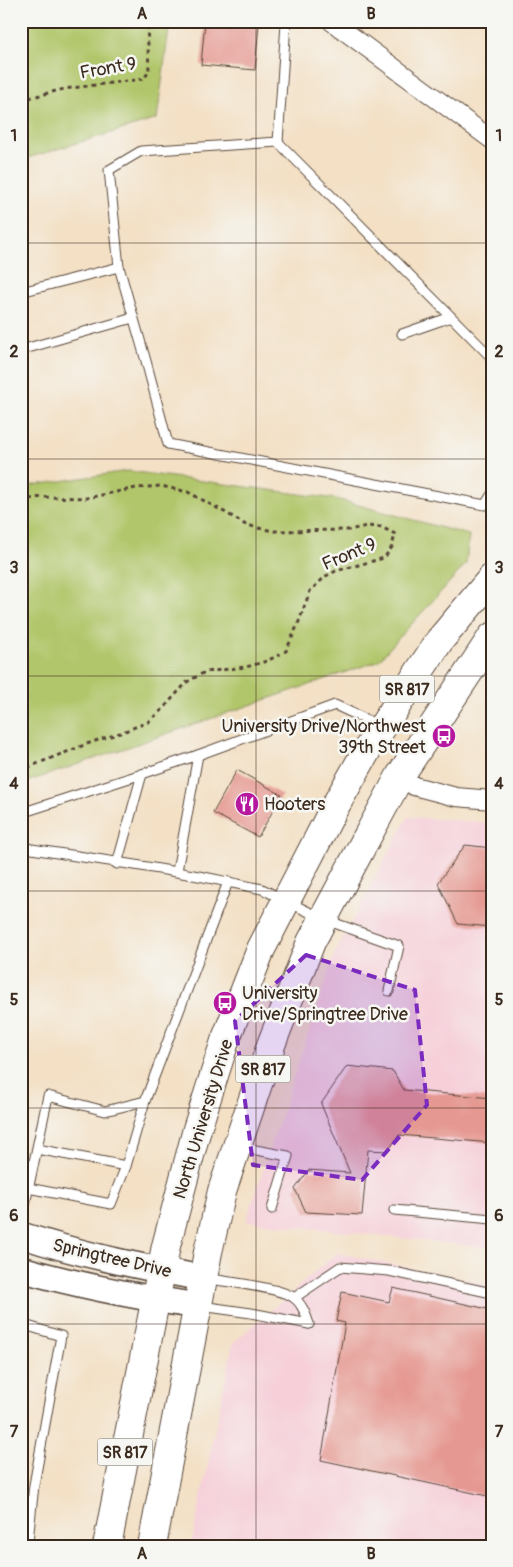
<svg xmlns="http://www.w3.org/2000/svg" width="513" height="1567" viewBox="0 0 513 1567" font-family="Pangolin,sans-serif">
<rect width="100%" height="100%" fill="#f6f6f2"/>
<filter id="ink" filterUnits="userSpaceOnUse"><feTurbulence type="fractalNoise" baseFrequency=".02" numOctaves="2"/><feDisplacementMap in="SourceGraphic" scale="10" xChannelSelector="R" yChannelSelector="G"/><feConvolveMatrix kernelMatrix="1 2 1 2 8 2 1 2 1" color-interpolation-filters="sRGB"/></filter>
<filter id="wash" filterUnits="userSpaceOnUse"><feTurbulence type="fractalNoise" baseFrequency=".0096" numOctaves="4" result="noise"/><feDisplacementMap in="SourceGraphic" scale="20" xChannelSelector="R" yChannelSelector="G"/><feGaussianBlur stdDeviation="1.12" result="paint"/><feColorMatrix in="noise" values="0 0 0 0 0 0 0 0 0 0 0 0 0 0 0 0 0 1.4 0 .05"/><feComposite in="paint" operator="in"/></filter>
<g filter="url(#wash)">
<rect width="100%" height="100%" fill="#f3e0c5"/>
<g fill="#f6cfd9">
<polygon points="408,817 492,823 492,1248 246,1221 335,953"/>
<polygon points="337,1253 492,1285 492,1546 191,1546 233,1343"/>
</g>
<g fill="#b1c66a" stroke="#767844">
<polygon points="21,21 170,21 157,119 21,160"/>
<polygon points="128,471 336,499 469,535 466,564 378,661 21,784 21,487"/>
</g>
<g id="blocks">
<g fill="#e59891">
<polygon points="205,21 259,24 255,70 201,65"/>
<polygon points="237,770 282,795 258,837 213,813"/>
<polygon points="465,845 492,848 492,927 458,924 438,883"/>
<polygon points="347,1066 393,1071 404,1090 492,1098 492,1143 399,1135 388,1151 368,1150 362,1215 306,1212 295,1189 309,1170 350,1173 321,1104"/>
<polygon points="393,1288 492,1310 492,1497 321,1460 345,1323 336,1321 342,1292 389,1302"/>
</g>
</g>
</g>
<g filter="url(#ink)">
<use href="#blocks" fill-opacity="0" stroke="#574537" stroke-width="1"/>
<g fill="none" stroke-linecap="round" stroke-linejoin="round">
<g stroke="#574537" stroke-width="11">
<g id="lane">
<polyline points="278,142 286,23"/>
<polyline points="21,292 119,267"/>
<polyline points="402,334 451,317"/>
<polyline points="21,350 133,318"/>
<polyline points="492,358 278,142 141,151 109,170 119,267 146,361 168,444 485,505 492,494"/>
<polyline points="198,755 335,705 380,726"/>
<polyline points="142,774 198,755 177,871"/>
<polyline points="21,813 142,774 117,864"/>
<path d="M21 847C90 859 160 867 228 882"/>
<polyline points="240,1147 288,1156 272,1209"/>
<polyline points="37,1149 126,1166 145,1101"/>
<polyline points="21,1185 28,1188 111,1204 126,1166"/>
<polyline points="394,1210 492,1219"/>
<polyline points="21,1223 48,1096 105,1111 145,1101 228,882 262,889 323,919 399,946 389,991"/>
<path d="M205 1278C225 1282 278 1287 293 1297 302 1303 306 1315 309 1324"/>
<polyline points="294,1298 340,1267 389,1271 492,1293"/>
<polyline points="201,1306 251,1313 309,1324"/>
<polyline points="21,1324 61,1336 34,1485 28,1541 21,1540"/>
</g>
</g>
<g stroke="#574537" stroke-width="20">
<g id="street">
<polyline points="331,21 492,140"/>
<polyline points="400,776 414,786 456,797 492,800"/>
</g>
</g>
<g stroke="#574537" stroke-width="28">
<g id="secondary">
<path d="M21 1235C82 1255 141 1267 203 1278"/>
<path d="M21 1269C80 1286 138 1297 198 1306"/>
</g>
</g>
<g stroke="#574537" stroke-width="30">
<g id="primary">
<polyline points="107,1546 166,1246 197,1129 225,1041 261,949 333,810 367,750 440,640 492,578"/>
<polyline points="152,1546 208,1252 222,1191 271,1045 311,942 359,852 400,776 492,637"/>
</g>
</g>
<g stroke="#574537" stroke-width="3" stroke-dasharray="4 4" stroke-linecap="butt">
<polyline points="21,100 64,89 144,79 149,71 147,21"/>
<polyline points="21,500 43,497 87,498 136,488 161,486 188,492 228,514 244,524 258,528 274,531 349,530 367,526 381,527 395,534 392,547 384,558 336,571 326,576 310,591 298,624 286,651 267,661 246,667 205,672 187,682 162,710 148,722 120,733 92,742 21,770"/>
</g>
<use href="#lane" stroke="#fff" stroke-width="9"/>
<use href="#street" stroke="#fff" stroke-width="18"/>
<use href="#secondary" stroke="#fff" stroke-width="25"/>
<use href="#primary" stroke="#fff" stroke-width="28"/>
</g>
</g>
<path fill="#7b2cbf" fill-opacity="0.2" stroke="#7b2cbf" stroke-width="4" stroke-dasharray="10 6" stroke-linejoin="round" d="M306 955 415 990 427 1105 362 1180 253 1165 235 1021Z"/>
<path fill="none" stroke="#3b2a1e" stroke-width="1" stroke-opacity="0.55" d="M256 21V1546M21 243H492M21 459H492M21 676H492M21 891H492M21 1108H492M21 1324H492"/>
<defs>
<g id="bus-disc" transform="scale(1.25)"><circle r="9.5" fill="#b5179e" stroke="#f6f6f2"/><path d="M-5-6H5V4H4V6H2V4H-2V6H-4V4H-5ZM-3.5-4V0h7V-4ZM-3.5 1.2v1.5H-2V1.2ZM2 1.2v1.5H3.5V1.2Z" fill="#fff"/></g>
<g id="restaurant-disc" transform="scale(1.25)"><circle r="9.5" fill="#b5179e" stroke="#f6f6f2"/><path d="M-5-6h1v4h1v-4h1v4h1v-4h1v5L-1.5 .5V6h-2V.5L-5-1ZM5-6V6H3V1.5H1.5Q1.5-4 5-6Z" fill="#fff"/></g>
</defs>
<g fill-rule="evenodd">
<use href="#bus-disc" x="444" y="736"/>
<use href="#restaurant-disc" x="247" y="804"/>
<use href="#bus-disc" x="225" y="1003"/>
</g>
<g text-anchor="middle" stroke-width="5" stroke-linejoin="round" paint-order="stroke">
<g fill="#f6f6f2" stroke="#73675e" stroke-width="1">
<rect x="379.5" y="675.5" width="55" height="27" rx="4"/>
<rect x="235.5" y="1055.5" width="55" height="27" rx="4"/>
<rect x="97.5" y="1438.5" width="55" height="27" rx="4"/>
</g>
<g font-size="16" font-weight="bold" fill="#3b2a1e">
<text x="407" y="695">SR 817</text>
<text x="263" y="1075">SR 817</text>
<text x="125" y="1458">SR 817</text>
</g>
<g font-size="18" fill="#3b2a1e" stroke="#f6f6f2">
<text transform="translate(108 68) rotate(-10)" y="6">Front 9</text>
<text transform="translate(349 554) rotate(-23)" y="6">Front 9</text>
<text transform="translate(203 1119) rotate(-73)" y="6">North University Drive</text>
<text transform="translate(112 1258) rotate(13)" y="6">Springtree Drive</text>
</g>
<g font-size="18" fill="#3b2a1e" stroke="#f6f6f2" text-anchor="start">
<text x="426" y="732" text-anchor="end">University Drive/Northwest<tspan x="426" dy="21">39th Street</tspan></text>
<text x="264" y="810">Hooters</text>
<text x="242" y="999">University<tspan x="242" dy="21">Drive/Springtree Drive</tspan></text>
</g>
</g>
<rect width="513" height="1567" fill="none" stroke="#f6f6f2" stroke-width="55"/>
<rect x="28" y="28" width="458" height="1512" fill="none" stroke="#3b2a1e" stroke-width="2"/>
<g font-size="16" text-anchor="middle" font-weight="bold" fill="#3b2a1e">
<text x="142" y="19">A</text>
<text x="371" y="19">B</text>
<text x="14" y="141">1</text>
<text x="499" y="141">1</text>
<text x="14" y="357">2</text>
<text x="499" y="357">2</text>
<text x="14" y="573">3</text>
<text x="499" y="573">3</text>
<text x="14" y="789">4</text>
<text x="499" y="789">4</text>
<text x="14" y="1005">5</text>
<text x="499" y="1005">5</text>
<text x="14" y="1221">6</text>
<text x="499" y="1221">6</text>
<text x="14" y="1437">7</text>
<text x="499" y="1437">7</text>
<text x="142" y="1559">A</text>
<text x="371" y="1559">B</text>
</g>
</svg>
